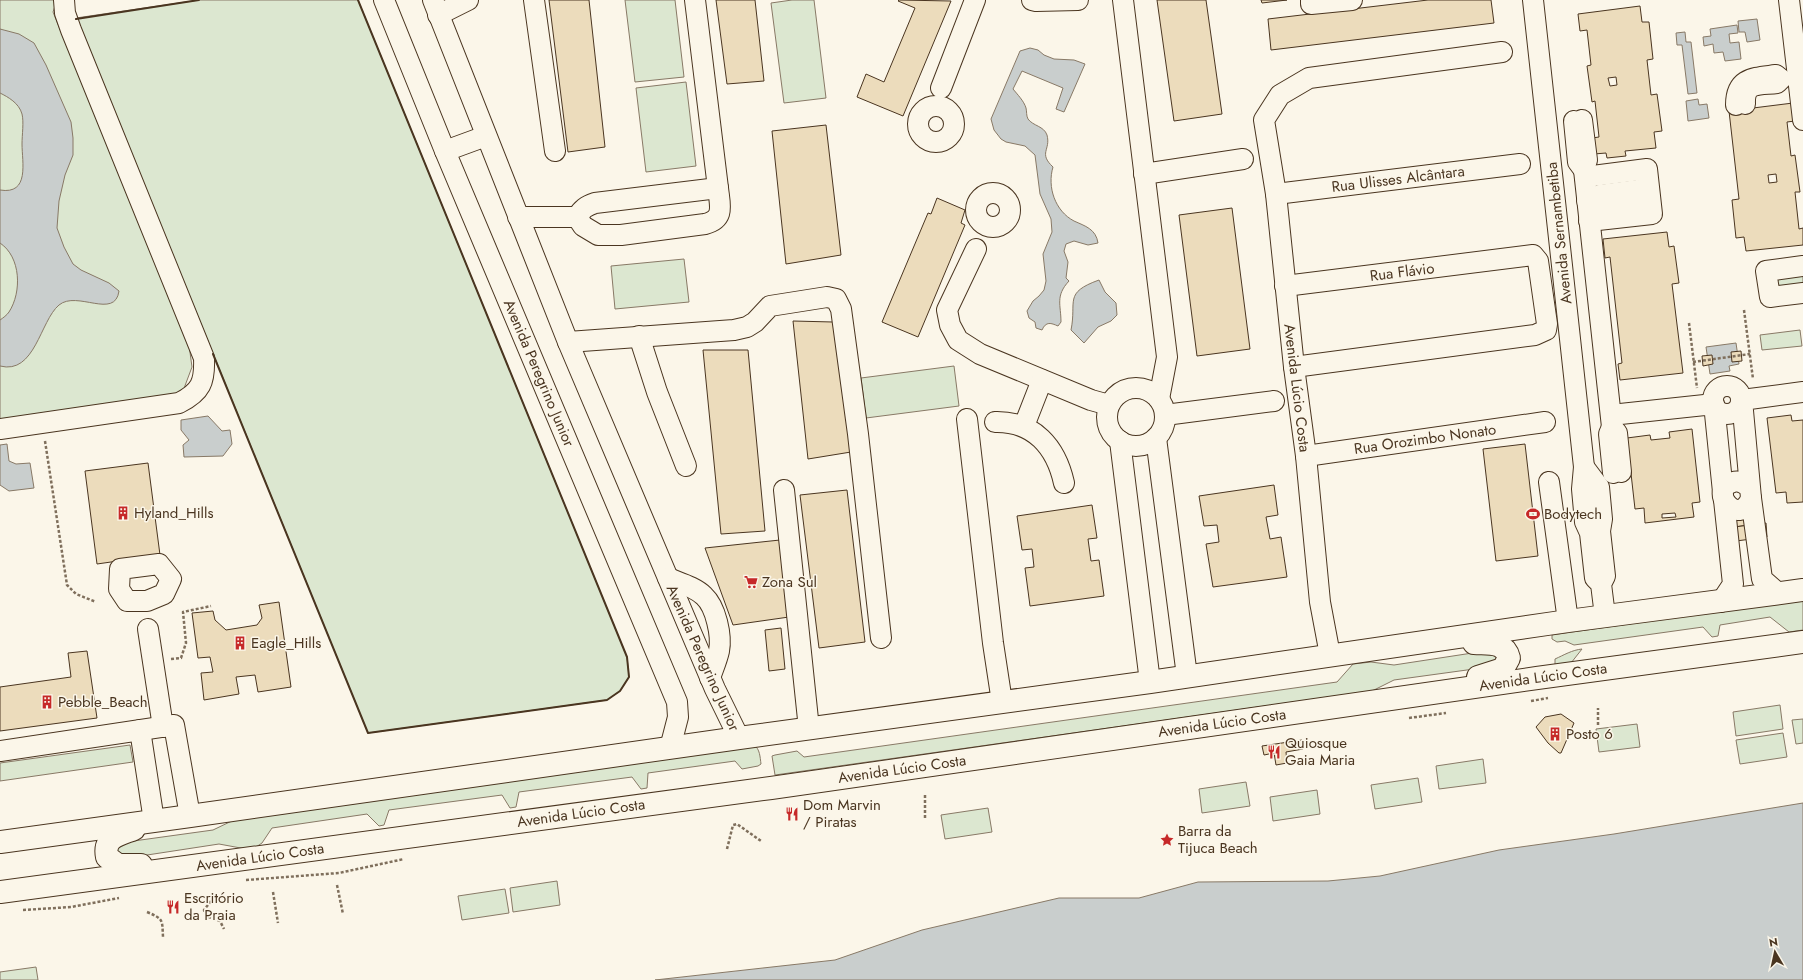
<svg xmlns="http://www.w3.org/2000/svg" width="1803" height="980" viewBox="0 0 1803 980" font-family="Jost,sans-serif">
<rect width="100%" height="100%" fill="#fbf6e9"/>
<g fill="#dce7d0" stroke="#887966">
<polygon points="0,0 57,0 53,12 189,345 192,367 183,391 165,399 0,422"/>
<polygon points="199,0 358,0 627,657 629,677 620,691 607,700 368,733 76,18"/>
<polygon points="625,0 675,0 684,77 635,82"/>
<polygon points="792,0 814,0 826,98 784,103 771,3"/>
<polygon points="686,82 696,166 646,172 636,88"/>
<polygon points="684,259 689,302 615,309 611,266"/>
<polygon points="1803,273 1803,288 1778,291 1774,279"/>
<polygon points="1800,330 1802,346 1762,350 1760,335"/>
<polygon points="954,366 959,406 866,418 861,378"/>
<polygon points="1803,599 1803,630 1789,632 1770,617 1720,625 1718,636 1712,637 1703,627 1574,645 1565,641 1557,642 1552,639 1552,635"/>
<path d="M1582 649 1571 663 1555 666V659C1564 655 1572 650 1582 649Z"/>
<polygon points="1492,650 1499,655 1496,666 1394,680 1372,691 775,775 772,756 775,755 797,751 804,757 1337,682 1353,664 1371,662 1394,665"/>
<polygon points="1780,705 1783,729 1736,736 1733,712"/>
<polygon points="1803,719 1803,743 1796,744 1792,720"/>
<polygon points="1637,724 1640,747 1599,752 1596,729"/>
<polygon points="1783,733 1787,757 1740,764 1736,740"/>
<polygon points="130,745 133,762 0,781 0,763"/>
<path d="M754 745C760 749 760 757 761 764L758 766 742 769 735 761 648 773 647 788 641 789 632 777 519 792 516 807 510 808 502 795 389 810 384 825 379 826 367 814 272 828 262 843 256 847 246 849 219 844 121 859 114 847 119 843 213 830 238 818Z"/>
<polygon points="1483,759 1486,783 1439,789 1436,766"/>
<polygon points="1418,778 1422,802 1375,809 1371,785"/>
<polygon points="1246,782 1250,806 1202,813 1199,789"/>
<polygon points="1317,790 1320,814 1273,821 1270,797"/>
<polygon points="988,808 992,832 945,839 941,815"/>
<polygon points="557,881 560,905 513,912 510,888"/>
<polygon points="505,889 509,913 462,920 458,896"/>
<polygon points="36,967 38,980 0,980 0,972"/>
</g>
<g fill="#c9cecd" stroke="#887966">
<polygon points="1757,19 1760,40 1747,42 1745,32 1739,32 1738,21"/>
<polygon points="1737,25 1738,33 1729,34 1730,43 1739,42 1741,59 1725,61 1723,52 1714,53 1713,44 1704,46 1703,37 1711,36 1710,29"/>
<path d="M0 29 19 34 34 43 46 65 71 122 73 138V155L65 175 59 201 57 228 64 247 73 264 81 270 109 283 119 291C115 320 77 290 59 305 40 321 35 375 0 366V320C3 318 7 315 9 312 22 292 21 257 0 243V190C30 195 22 162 22 144 22 135 24 122 22 114 19 103 8 97 0 93Z"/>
<polygon points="1685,32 1686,42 1691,42 1697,93 1688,94 1682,45 1677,45 1676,33"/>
<path d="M1030 48 1038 50 1044 55 1054 59 1074 60 1085 64 1064 112 1056 109 1063 88 1022 71 1013 89C1017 94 1024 101 1026 108 1027 112 1026 115 1028 119 1033 126 1044 126 1047 135 1051 150 1038 153 1053 167 1047 187 1055 211 1074 221 1085 226 1096 229 1098 243L1088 245 1074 241 1066 244 1064 251 1068 262 1066 278 1069 281C1055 296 1061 305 1061 322L1058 326C1051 323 1046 321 1042 330L1036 328 1035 322 1029 318 1027 311 1033 301 1039 296 1044 290 1046 281 1043 254 1052 232 1051 219 1040 194 1035 155 1025 146 1006 142 1001 139 994 130 991 119 1020 51Z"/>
<polygon points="1698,99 1699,105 1707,104 1709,118 1688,121 1686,101"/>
<path d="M1099 280 1105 292 1116 303 1117 315 1111 321 1098 327 1084 343 1071 330C1077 301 1063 293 1099 280Z"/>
<polygon points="1736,343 1739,364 1729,366 1730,371 1710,374 1706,347"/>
<polygon points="208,416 222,431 230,430 232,444 223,456 184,457 183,445 189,440 181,430 181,420"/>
<polygon points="7,444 9,461 16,464 30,463 34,488 9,491 0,485 0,445"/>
<polygon points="1803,803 1803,980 655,980 835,960 922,930 1059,898 1139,898 1198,882 1328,881 1380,876 1499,850 1614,834"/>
</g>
<g fill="#ecdcbc" stroke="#4a3520" fill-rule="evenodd">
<polygon points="549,0 589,0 605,147 568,152"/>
<polygon points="716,0 755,0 764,81 727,84"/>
<polygon points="899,0 951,1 903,116 857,97 866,74 884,82 915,8 898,1"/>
<polygon points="1157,0 1206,0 1222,114 1174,121"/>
<polygon points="1261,0 1287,0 1262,3"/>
<polygon points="1428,0 1491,0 1494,23 1271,50 1268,19"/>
<path d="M1640 6 1642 22H1649L1653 59 1647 60 1651 95 1657 94 1662 131 1654 132 1656 148 1625 151 1626 156 1607 158 1606 153 1594 154 1592 138 1599 137 1595 101 1592 102 1587 66 1591 65 1587 30 1580 31 1578 14ZM1616 77 1617 85 1610 86 1608 78Z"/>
<path d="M1793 103 1795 121 1787 122 1791 156 1795 155 1800 192H1795L1799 229 1803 228V245L1746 251 1744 237 1736 238 1732 200 1739 199 1729 111ZM1776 174 1777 182 1769 183 1768 175Z"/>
<polygon points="826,125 841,255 786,264 772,131"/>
<polygon points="937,198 965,210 961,223 965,225 918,337 882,322 928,213 931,214"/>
<polygon points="1232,208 1250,349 1197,356 1179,215"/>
<polygon points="1667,232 1669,247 1674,246 1679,283 1672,284 1683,373 1620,380 1618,364 1622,363 1610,257 1605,258 1603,239"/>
<polygon points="793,321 833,322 851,452 808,459"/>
<polygon points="703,350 748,350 765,531 721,534"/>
<polygon points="1741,351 1742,361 1732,362 1731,352"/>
<polygon points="1712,355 1713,364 1703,366 1702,356"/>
<polygon points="1791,415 1792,421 1803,420 1803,502 1787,503 1786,492 1776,493 1767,418"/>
<path d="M1692 429 1700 502 1692 503 1694 517 1645 523 1644 508 1635 509 1627 438 1650 435 1651 440 1670 438 1669 432ZM1675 513 1676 517 1662 518V514Z"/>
<polygon points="1525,444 1538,556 1496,561 1483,449"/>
<polygon points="148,463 160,555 97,564 85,471"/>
<polygon points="1274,485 1278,515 1266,517 1270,539 1281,537 1287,577 1213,587 1206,544 1219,542 1217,525 1204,526 1199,496"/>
<polygon points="847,490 865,642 819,648 800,495"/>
<polygon points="1092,505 1097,538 1088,539 1091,561 1099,560 1104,596 1030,606 1025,568 1034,567 1032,549 1022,550 1017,516"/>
<polygon points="1747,515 1748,525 1735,527 1734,516"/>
<polygon points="1766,523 1767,537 1736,541 1734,527"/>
<polygon points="780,540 789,617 733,625 705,548"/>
<polygon points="279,602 291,687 258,692 255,675 236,677 239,694 204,700 201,673 213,672 210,657 198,658 192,613 213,611 215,620 226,630 257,625 262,618 259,605"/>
<polygon points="781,628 785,669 769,671 765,630"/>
<polygon points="87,651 97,718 0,731 0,687 71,677 68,653"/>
<polygon points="1561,714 1574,723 1561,753 1559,753 1548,743 1536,727 1545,717"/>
<polygon points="1302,740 1303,749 1286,752 1287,763 1276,765 1274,753 1264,755 1262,746"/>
</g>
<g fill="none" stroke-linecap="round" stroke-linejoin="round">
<g stroke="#4a3520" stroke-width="22">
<g id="minor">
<polyline points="384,0 445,151 677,702 678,717 670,748"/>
<polyline points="433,0 568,342 715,689 739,738"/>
<polyline points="534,0 555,151"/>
<polyline points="1032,0 1036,1 1078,0"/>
<polyline points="1123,0 1167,357 1159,399"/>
<polyline points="1311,0 1311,4 1352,0"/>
<polyline points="1533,0 1584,467"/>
<polyline points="1789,0 1803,120"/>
<polyline points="438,15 468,0"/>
<polyline points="941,88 975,0"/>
<path d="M1736 105C1736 77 1754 78 1776 75L1781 79 1777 83C1760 85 1744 81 1745 104"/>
<circle cx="936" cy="124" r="18"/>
<polyline points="1574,121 1578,162 1584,170 1587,160 1582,120"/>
<polyline points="445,151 486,136"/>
<polyline points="1584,170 1612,427"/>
<polyline points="1144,174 1243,159"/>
<polyline points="1585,177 1647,169 1652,214 1589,221"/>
<polyline points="1638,190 1600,195 1587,201 1600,205 1639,200"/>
<circle cx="993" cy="210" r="17"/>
<polyline points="1276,194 1520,164"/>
<polyline points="518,217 577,217"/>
<path d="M577 217 583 226 598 235H621L705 224C725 219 720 206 718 188L695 0"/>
<path d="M577 217C582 209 586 206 595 203L718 188"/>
<polyline points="976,249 947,310 950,325 958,340 980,354 1091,400 1109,405"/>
<polyline points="1803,266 1766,271 1770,297 1803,293"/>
<polyline points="1285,286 1533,255 1538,261 1547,324 1546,330 1535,335 1294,367"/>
<polyline points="639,336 657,392 686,466"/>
<polyline points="568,342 734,330 747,327 755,322 770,306 827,297 836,299 841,309 858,434 881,638"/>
<circle cx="1727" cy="400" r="14"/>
<circle cx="1136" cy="417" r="29"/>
<polyline points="1165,415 1274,401"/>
<polyline points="1611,415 1714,404 1723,492"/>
<polyline points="967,419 993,643 1002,702"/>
<path d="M995 422C1034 421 1056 447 1064 483"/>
<polyline points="1024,426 1042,380"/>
<path d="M0 429 179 403C201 392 205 382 204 358L71 30 65 13 64 0"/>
<polyline points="1156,438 1187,676"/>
<polyline points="1120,441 1150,682"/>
<polyline points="1306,456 1545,422"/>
<polyline points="1613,473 1609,434 1612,427 1617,433 1621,472"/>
<polyline points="1549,482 1568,621"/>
<path d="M1750 489C1746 484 1740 480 1733 482 1706 489 1739 530 1751 498L1742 400 1803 392"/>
<polyline points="784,490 809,729"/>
<polyline points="1751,498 1762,579 1778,593"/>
<polygon points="159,564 171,579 164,594 147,601 127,601 119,589 120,569"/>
<path d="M668 578C680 583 695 587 704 596 716 607 722 636 719 651 717 660 713 669 710 678"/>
<polyline points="1601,584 1605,576 1600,531 1602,519 1599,487 1584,467 1582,489 1585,522 1590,533 1595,578 1601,584 1605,616"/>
<polyline points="1721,602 1733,584 1724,500"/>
<polyline points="148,629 163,727"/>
<polyline points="1330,655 1320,602 1306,456 1294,367 1276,194 1264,120 1280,95 1309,78 1502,52"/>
<polyline points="140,730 154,821"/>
<polyline points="0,751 174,725 190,816"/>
</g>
</g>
<g stroke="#4a3520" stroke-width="24">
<g id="major">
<path d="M1474 643C1489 644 1505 641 1509 658L1503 669 1478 677"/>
<path d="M134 829C119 835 103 837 107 857L118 865H141"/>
<polyline points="0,842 190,816 739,738 1150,682 1568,621 1803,590"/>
<polyline points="0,892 771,788 1537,678 1803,642"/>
</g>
</g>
<g stroke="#7f6f5c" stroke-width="2.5" stroke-dasharray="3 2" stroke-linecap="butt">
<polyline points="1744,310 1753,379"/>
<polyline points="1689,323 1697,388"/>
<polyline points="1693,362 1750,354"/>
<polyline points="45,441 67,585 76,594 96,602"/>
<polyline points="171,659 181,658 186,643 183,612 211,606"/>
<polyline points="1531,701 1548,698"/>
<polyline points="1409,718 1446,713"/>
<polyline points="1598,725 1598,708"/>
<polyline points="925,795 925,818"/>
<polyline points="727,849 733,825 737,824 761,841"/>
<polyline points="246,880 339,873 404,859"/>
<polyline points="337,885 343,914"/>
<polyline points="273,892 278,923"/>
<polyline points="211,901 204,910 206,916 220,921 224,929"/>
<polyline points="23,910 71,907 119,898"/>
<path d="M147 912C164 919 162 920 163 937"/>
</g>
<use href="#minor" stroke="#fbf6e9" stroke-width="20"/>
<use href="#major" stroke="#fbf6e9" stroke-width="22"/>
<g stroke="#4a3520" stroke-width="2">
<polyline points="76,19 199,0"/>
<polyline points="213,354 368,733 607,700 620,691 629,677 627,657 358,0"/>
</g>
</g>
<defs>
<g id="building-bare" transform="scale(1.08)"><path d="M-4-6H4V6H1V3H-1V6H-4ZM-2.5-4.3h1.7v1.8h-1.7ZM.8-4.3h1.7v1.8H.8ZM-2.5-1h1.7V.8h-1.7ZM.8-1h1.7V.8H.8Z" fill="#c62828" stroke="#fbf6e9" stroke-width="2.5" paint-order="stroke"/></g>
<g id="stadium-bare" transform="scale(1.08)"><path d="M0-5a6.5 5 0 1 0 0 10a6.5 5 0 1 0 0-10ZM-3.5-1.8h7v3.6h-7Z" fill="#c62828" stroke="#fbf6e9" stroke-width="2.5" paint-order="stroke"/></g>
<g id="supermarket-bare" transform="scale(1.08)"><path d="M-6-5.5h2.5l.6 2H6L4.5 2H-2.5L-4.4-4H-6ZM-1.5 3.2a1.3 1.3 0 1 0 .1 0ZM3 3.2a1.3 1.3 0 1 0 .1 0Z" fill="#c62828" stroke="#fbf6e9" stroke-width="2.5" paint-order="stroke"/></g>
<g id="restaurant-bare" transform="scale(1.08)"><path d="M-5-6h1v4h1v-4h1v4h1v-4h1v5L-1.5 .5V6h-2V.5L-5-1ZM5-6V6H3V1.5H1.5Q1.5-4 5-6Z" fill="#c62828" stroke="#fbf6e9" stroke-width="2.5" paint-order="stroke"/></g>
<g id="sight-bare" transform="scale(1.08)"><path d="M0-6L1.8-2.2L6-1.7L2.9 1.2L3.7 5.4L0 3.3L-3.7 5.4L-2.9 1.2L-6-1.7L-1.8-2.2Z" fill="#c62828" stroke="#fbf6e9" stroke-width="2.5" paint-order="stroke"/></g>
</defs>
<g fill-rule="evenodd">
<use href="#building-bare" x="123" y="513"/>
<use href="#stadium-bare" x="1533" y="514"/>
<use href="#supermarket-bare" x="751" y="582"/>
<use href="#building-bare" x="240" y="643"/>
<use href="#building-bare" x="47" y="702"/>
<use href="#building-bare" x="1555" y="734"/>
<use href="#restaurant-bare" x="1274" y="752"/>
<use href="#restaurant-bare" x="792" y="814"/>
<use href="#sight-bare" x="1167" y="840"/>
<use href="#restaurant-bare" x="173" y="907"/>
</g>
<g text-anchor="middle" stroke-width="3" stroke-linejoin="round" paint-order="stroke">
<g font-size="15" fill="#4a3520" stroke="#fbf6e9">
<text transform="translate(1398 179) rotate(-7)" y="5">Rua Ulisses Alcântara</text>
<text transform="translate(1559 233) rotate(-96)" y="5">Avenida Sernambetiba</text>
<text transform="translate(1402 272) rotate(-7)" y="5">Rua Flávio</text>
<text transform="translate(539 373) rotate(67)" y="5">Avenida Peregrino Junior</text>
<text transform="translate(1297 388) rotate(83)" y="5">Avenida Lúcio Costa</text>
<text transform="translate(1425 439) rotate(-8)" y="5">Rua Orozimbo Nonato</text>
<text transform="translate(703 658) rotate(66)" y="5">Avenida Peregrino Junior</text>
<text transform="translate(1543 677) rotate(-8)" y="5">Avenida Lúcio Costa</text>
<text transform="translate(1222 723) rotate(-8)" y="5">Avenida Lúcio Costa</text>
<text transform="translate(902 769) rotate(-8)" y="5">Avenida Lúcio Costa</text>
<text transform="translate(581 813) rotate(-8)" y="5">Avenida Lúcio Costa</text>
<text transform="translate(260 857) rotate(-8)" y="5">Avenida Lúcio Costa</text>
</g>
<g font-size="15" fill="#4a3520" stroke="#fbf6e9" text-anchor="start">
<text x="134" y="518">Hyland_Hills</text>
<text x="1544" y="519">Bodytech</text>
<text x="762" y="587">Zona Sul</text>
<text x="251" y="648">Eagle_Hills</text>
<text x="58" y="707">Pebble_Beach</text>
<text x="1566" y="739">Posto 6</text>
<text x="1285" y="748">Quiosque<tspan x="1285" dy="17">Gaia Maria</tspan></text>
<text x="803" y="810">Dom Marvin<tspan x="803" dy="17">/ Piratas</tspan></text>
<text x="1178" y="836">Barra da<tspan x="1178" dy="17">Tijuca Beach</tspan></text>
<text x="184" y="903">Escritório<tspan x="184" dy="17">da Praia</tspan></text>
</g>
</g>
<g transform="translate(1775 952) rotate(351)" stroke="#fbf6e9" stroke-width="3" paint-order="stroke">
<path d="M0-3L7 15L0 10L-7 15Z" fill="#4a3520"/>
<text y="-6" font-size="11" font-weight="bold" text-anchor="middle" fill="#4a3520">N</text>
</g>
</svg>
